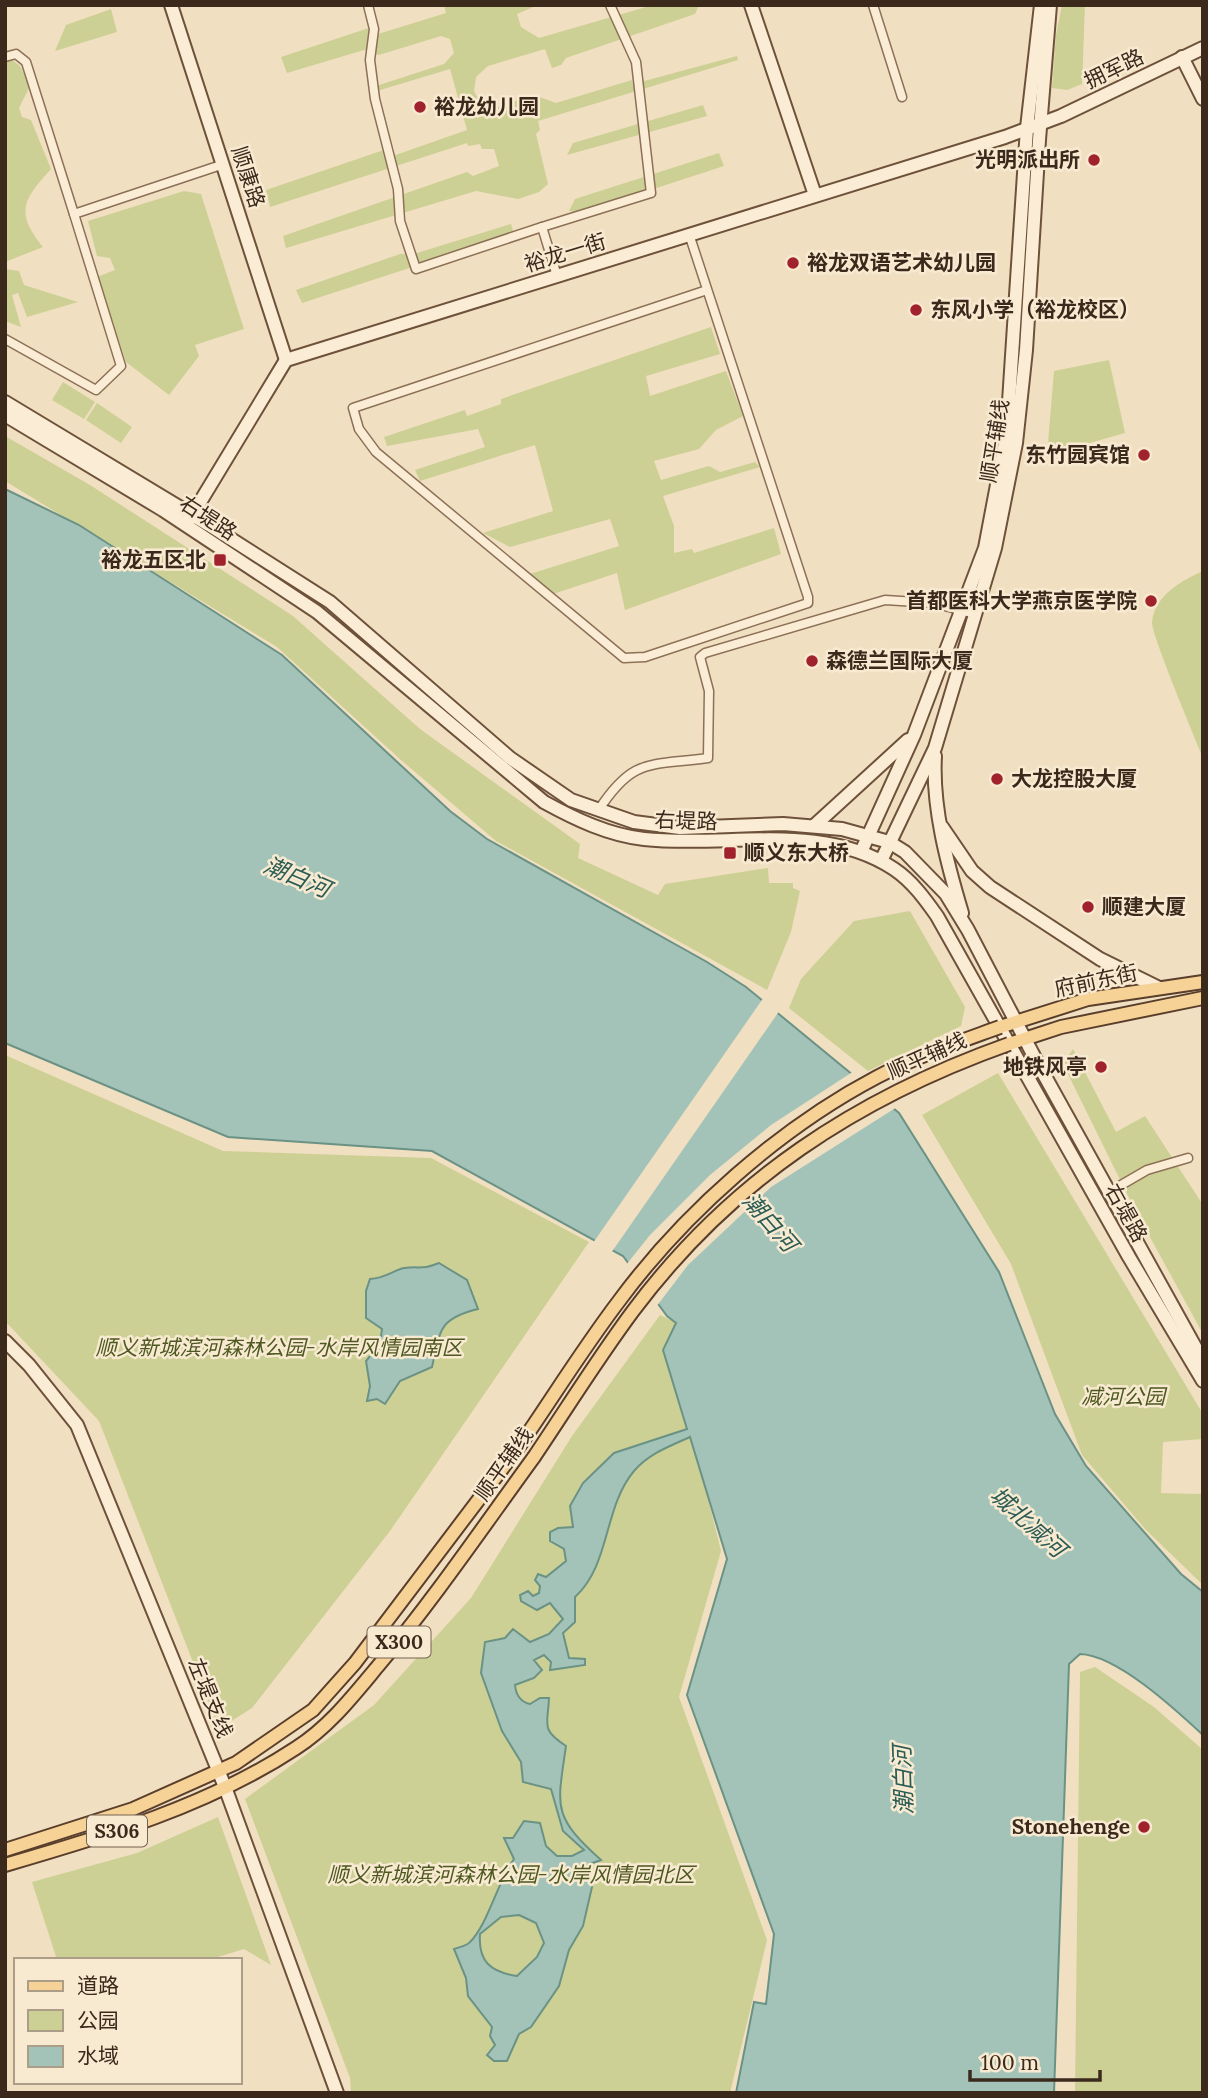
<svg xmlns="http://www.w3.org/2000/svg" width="1208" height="2098" viewBox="0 0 1208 2098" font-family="Lora,'Noto Sans SC',serif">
<rect width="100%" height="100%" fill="#f1dfc1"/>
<g fill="#cdd094">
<polygon points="444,5 538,5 517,14 521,27 539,38 653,5 699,5 695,14 566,58 561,65 552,68 545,49 488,66 476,77 474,91 480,102 494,108 534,95 556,103 632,80 633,84 737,56 738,60 538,121 540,130 536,134 548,184 539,192 518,199 476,191 286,248 283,236 467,172 473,176 499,166 494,149 482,149 480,144 468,146 467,143 270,207 266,190 384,150 387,158 467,130 450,69 377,91 376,86 444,64 454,53 450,39 441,36 379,55 364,50 287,73 281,57 369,28 378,34 446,13"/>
<polygon points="1062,5 1085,5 1082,84 1067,90 1052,88 1056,35"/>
<polygon points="111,9 117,32 55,51 66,25"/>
<path d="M12 60 20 66 30 86 19 108 22 117 31 120 51 169C24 199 14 212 43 247L5 262V62Z"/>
<polygon points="703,105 707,116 567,155 573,143"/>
<polygon points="719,153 724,166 580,213 569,211 575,199"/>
<polygon points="184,191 201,194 244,329 195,345 199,356 169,395 126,362 97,277 115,270 110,258 97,256 88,221"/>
<polygon points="511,224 514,234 302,303 296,290 400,254 417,253"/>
<polygon points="5,269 19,271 24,285 78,302 27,317 18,293 12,295 21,327 5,321"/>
<polygon points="711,327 720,354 646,376 650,396 726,371 743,416 716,430 699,449 654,461 661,480 709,466 720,472 755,462 760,467 663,496 674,526 674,553 692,549 694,553 774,528 781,554 625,610 617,573 553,594 530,574 619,546 610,519 510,547 483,533 553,511 535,445 420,481 415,470 485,447 478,429 387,446 384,437 465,410 467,416 501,404 501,399"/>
<polygon points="1109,360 1125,433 1047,455 1054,371"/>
<polygon points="63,382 95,402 84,419 52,400"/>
<polygon points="97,403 132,427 121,443 86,420"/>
<polygon points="5,436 90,485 293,616 420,729 580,844 578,858 658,895 665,884 768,868 769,883 793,883 793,888 800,891 791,932 767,990 496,841 401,760 277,647 5,481"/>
<path d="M1203 571V758C1195 738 1151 634 1152 622 1155 595 1181 581 1203 571Z"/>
<polygon points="910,911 965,1007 961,1026 868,1071 789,1008 801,979 854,921"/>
<polygon points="1073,1049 1116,1132 1145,1116 1203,1205 1203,1334 1133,1206 1063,1064"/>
<polygon points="5,1055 223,1151 431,1158 589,1242 390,1531 252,1708 219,1729 99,1421 5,1321"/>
<polygon points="998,1073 1203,1414 1203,1439 1163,1442 1161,1493 1203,1494 1203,1585 1146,1530 1082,1455 1011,1264 922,1115"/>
<polygon points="660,1315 677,1323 697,1454 721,1551 679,1697 767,1940 730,2093 351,2093 350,2078 245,1799 374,1705 471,1598 572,1436"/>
<polygon points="1095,1667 1154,1707 1203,1750 1203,2093 1075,2093 1080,1672"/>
<polygon points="218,1817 271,1965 244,1949 208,1960 57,1960 32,1882 137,1853"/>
</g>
<g fill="#a4c3b8" stroke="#6a9285" stroke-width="2" fill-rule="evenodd">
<path d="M5 489 79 525 282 655 450 811 487 839 707 962 746 987 899 1113 999 1272 1055 1414 1086 1466 1181 1574 1203 1592V1735C1176 1710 1117 1655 1080 1654L1069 1664 1054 2093H736L754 2002 766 2004 774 1934 687 1695 727 1559 690 1437C670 1446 648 1454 634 1471 603 1508 611 1564 575 1597V1622L563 1633 569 1658 585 1659V1665L550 1670 551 1662 544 1655 534 1660 542 1670 534 1678 515 1685C516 1695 521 1702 530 1704L540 1698H549C548 1725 540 1729 566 1746 557 1808 552 1816 601 1860L587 1865 592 1887 583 1926 569 1950 559 1986 531 2027 519 2034 507 2061H494L487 2055 495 2045 490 2036 492 2027 468 1996 466 1978 454 1949C459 1947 467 1946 470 1942 488 1924 497 1883 514 1859L504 1838H513L524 1821 540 1823 546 1846 557 1856H572L584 1850 563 1831 551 1789 523 1782 521 1762 502 1731 481 1673 485 1642 505 1638 513 1629 530 1642 549 1634 563 1619 550 1603 537 1610 521 1601 520 1595 528 1591 533 1596 539 1593 540 1586 535 1580 538 1574 546 1577 566 1561 564 1549 550 1541V1532L558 1528 573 1527 570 1506 583 1483 614 1453 687 1429 663 1350 676 1323 667 1316 623 1256 432 1151 228 1137 5 1043ZM519 1915 536 1923 544 1943 537 1957 517 1976C491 1972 478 1962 480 1934L501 1917Z"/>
<path d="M439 1263 467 1280 478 1309C437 1319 440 1332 432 1367L400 1381 385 1404 377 1399 367 1401 370 1386 366 1361 380 1344 382 1329 366 1318V1291L370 1279C386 1278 394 1270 404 1268 420 1266 422 1270 439 1263Z"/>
</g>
<g fill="#f1dfc1">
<polygon points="764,997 780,1010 611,1253 593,1243"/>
<polygon points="854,1071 897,1107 771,1187 688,1265 656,1307 626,1265 650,1235 710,1175 771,1125"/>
</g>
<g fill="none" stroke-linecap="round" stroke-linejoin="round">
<g stroke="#8c7057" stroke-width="11">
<g id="street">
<polyline points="368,5 374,29 370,60 375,99 398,189 400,221 416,269 542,227"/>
<polyline points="873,5 902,97"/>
<polyline points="5,57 16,54 26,62 74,214 224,164"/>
<polyline points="689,234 808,597 808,603 645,657 624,658 376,452 359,429 353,408 707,290"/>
<polyline points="557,276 542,227 651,193 636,62 610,5"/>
<polyline points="5,339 96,390 121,366 74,214"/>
<path d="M598 811C633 757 649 766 708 758L709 691 700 657 705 653 885 600 933 603 976 614"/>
<polyline points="1109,1192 1147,1170 1188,1158"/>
</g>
</g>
<g stroke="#6e513a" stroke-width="16">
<g id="secondary">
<polyline points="171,5 286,360"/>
<polyline points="751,5 815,195"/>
<polyline points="1182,57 1203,99"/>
<polyline points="5,402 209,525 330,602 510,758 571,800 634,822 680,828 783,824 842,829 889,842 905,852 946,894 968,930 1037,1062 1203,1361"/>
<path d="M5 415 163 510 317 612 544 802C575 819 608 835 644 839 726 848 822 821 894 869 912 881 925 899 937 916L1129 1257 1203 1381"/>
<polyline points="188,522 286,360 1005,137 1061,116 1203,48"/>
<path d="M935 756C932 807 947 863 962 913"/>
<polyline points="815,825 908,740"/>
<polyline points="942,827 972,871 990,887 1100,959 1159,988"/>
<polyline points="861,852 914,735 985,548 1007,432 1027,128 1041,5"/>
<polyline points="881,861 935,748 995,548 1016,443 1026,350 1039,140 1050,5"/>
<polyline points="5,1341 29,1365 77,1425 225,1787 337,2093"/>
</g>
</g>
<g stroke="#593e2c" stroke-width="16">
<g id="primary">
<polyline points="1000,1027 1088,999 1203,982"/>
<polyline points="1009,1044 1061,1027 1203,998"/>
<polyline points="5,1850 133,1809 236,1763 313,1710 355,1663 520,1445"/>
<path d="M5 1865C105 1836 208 1806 296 1748 329 1727 353 1696 378 1666 434 1599 483 1527 534 1457"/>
</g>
</g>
<use href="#street" stroke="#fbedd5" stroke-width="8"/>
<use href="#secondary" stroke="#fbedd5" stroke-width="12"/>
<use href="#primary" stroke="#f7d296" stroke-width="12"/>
<g stroke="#593e2c" stroke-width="16" stroke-linecap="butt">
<g id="primary-bridge">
<path d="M520 1445C553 1397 584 1347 619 1301 684 1213 780 1128 877 1077 917 1056 959 1042 1000 1027"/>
<path d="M534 1457C567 1408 598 1358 633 1311 731 1180 857 1098 1009 1044"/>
</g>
</g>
<use href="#primary-bridge" stroke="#f7d296" stroke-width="12"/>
</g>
<g fill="#a0222c" stroke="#f8ead1" stroke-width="2.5">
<circle cx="420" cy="107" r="7"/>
<circle cx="1094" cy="160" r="7"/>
<circle cx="793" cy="263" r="7"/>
<circle cx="916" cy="310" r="7"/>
<circle cx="1144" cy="455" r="7"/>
<rect x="213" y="553" width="14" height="14" rx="3.5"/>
<circle cx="1151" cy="601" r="7"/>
<circle cx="812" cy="661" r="7"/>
<circle cx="997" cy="779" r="7"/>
<rect x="723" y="846" width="14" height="14" rx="3.5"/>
<circle cx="1088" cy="907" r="7"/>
<circle cx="1101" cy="1067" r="7"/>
<circle cx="1144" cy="1827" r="7"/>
</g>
<g text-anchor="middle" stroke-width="5" stroke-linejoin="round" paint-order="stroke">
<g fill="#f8ead1" stroke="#746352" stroke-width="2">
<rect x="367.5" y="1626.5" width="63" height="31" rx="5"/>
<rect x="87" y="1815.5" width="60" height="31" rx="5"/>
</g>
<g font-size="19" font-weight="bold" fill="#3b291c">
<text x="399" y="1649">X300</text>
<text x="117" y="1838">S306</text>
</g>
<g font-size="21" fill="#3b291c" stroke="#f8ead1">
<text transform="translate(1114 69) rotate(-26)" y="7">拥军路</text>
<text transform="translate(248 177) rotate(72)" y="7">顺康路</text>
<text transform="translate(565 253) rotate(-17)" y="7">裕龙一街</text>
<text transform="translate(995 441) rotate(-81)" y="7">顺平辅线</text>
<text transform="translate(208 518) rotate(33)" y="7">右堤路</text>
<text transform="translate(686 821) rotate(2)" y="7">右堤路</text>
<text transform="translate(1096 981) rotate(-12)" y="7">府前东街</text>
<text transform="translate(927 1056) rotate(-24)" y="7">顺平辅线</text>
<text transform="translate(1126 1213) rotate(61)" y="7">右堤路</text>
<text transform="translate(504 1464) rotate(-55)" y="7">顺平辅线</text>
<text transform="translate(210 1698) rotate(68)" y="7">左堤支线</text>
</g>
<g font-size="21" font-weight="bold" fill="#3b291c" stroke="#f8ead1" text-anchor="start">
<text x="434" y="114">裕龙幼儿园</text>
<text x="1080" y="167" text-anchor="end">光明派出所</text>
<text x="807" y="270">裕龙双语艺术幼儿园</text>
<text x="930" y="317">东风小学（裕龙校区）</text>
<text x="1130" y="462" text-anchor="end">东竹园宾馆</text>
<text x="206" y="567" text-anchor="end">裕龙五区北</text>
<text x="1137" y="608" text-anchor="end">首都医科大学燕京医学院</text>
<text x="826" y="668">森德兰国际大厦</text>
<text x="1011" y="786">大龙控股大厦</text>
<text x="744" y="860">顺义东大桥</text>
<text x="1102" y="914">顺建大厦</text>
<text x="1087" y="1074" text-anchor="end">地铁风亭</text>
<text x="1130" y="1834" text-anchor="end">Stonehenge</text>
</g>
<g font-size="21" font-style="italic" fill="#4e5921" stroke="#f8ead1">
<text x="279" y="1355">顺义新城滨河森林公园-水岸风情园南区</text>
<text x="1123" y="1404">减河公园</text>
<text x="511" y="1882">顺义新城滨河森林公园-水岸风情园北区</text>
</g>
<g font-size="23" font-style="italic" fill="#2a5c55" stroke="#f8ead1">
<text transform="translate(297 877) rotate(23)" y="8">潮白河</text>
<text transform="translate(770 1222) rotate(49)" y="8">潮白河</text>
<text transform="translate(1028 1522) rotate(42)" y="8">城北减河</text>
<text transform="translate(903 1780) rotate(-92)" y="8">潮白河</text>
</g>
</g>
<rect width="1208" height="2098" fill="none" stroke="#3b291c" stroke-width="14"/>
<rect x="14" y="1958" width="228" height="126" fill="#f8ead1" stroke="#ac9d89" stroke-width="2"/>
<rect x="28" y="1981" width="35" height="10" fill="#f7d296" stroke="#ac9d89" stroke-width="2"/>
<text x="77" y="1993" font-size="21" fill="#3b291c">道路</text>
<rect x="28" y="2010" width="35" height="21" fill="#cdd094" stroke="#ac9d89" stroke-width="2"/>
<text x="77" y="2028" font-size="21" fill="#3b291c">公园</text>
<rect x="28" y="2046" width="35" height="21" fill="#a4c3b8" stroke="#ac9d89" stroke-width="2"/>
<text x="77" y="2063" font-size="21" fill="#3b291c">水域</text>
<path d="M970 2070v10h130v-10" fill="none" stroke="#3b291c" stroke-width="3.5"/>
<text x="981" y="2070" font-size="21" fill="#3b291c" stroke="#f8ead1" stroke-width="5" paint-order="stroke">100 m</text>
</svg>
